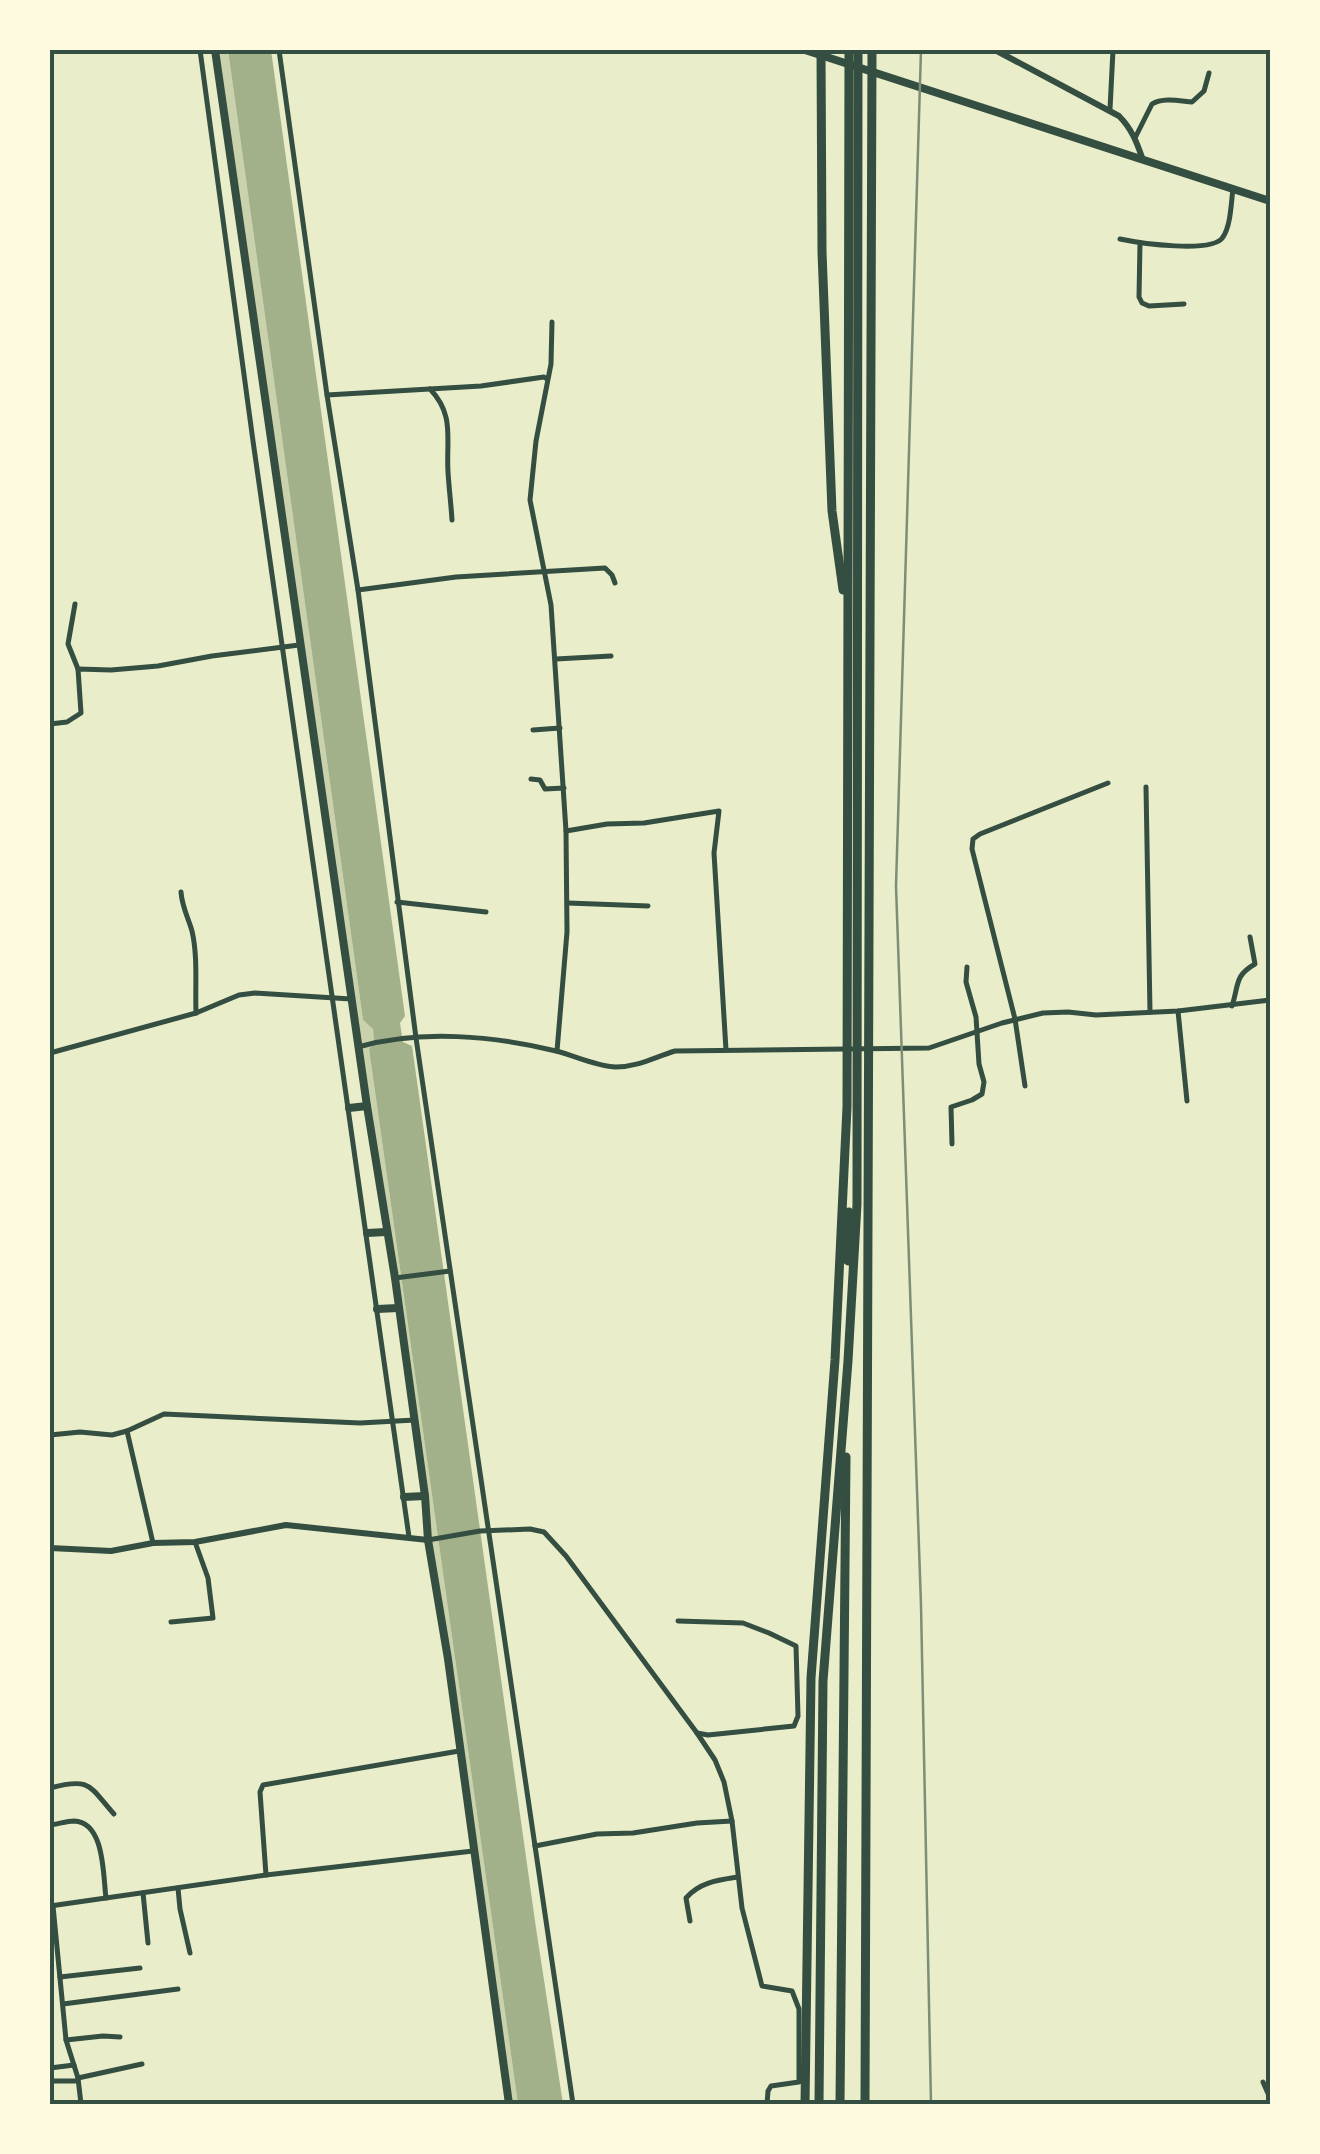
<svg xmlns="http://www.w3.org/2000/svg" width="1320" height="2154" viewBox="0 0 1320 2154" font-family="Overpass,sans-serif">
<rect width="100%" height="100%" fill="#e9edc9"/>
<polygon fill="#cad2ad" points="214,50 228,50 363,1020 373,1029 374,1043 369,1049 518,2104 509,2104 425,1496"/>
<polygon fill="#a3b18a" points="228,50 271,50 405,1016 400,1023 403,1042 412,1046 536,1928 563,2104 518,2104 369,1049 374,1043 373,1029 363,1020"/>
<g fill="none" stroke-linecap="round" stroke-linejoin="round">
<g stroke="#344e41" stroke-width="5">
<polyline points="200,50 253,441 409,1537"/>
<polyline points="279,50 327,395 358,590 416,1038 573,2104"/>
<polyline points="1110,109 1113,50"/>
<path d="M1135 138 1152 104C1163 97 1180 101 1192 102L1204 91 1209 73"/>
<path d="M1120 239C1139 243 1213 254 1223 237 1231 225 1231 203 1233 189"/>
<polyline points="1140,243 1139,297 1142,303 1149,306 1184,304"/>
<polyline points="552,322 551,364 536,441 530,500 551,605 566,831 567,932 557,1051"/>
<path d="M430 389C455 415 446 439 448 472 449 488 451 504 452 520"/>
<polyline points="327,395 481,386 544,377 547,379"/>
<polyline points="358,590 456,577 605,568 612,575 615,583"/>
<polyline points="75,604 68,644 78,669"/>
<polyline points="556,659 611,656"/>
<polyline points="50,724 67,722 81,713 78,669 111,670 158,666 212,656 299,645"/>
<polyline points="533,730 560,728"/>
<polyline points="531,779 540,780 545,789 564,788"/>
<polyline points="1146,787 1150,1012"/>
<polyline points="566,831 607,824 644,823 719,811 714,853 726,1050"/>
<path d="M181 892C182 907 188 917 192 931 198 957 195 986 196 1013"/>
<polyline points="397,902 486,912"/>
<polyline points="568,903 648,906"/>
<path d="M1232 1006C1239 985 1234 976 1255 964L1250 937"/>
<polyline points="1178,1011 1187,1101"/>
<path d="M358 1047C421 1029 494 1036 556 1051 576 1056 595 1066 616 1067 638 1067 655 1057 675 1051L929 1048 1002 1023 1043 1013 1068 1012 1096 1015 1178 1011 1270 1000"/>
<polyline points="50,1053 196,1013 239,995 255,993 351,999"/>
<polyline points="1025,1086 1015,1019 972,849 973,839 980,834 1108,783"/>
<polyline points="952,1144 951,1107 972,1100 982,1094 984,1082 979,1064 976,1017 966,982 967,967"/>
<polyline points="395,1278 450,1271"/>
<polyline points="127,1431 153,1543"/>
<polyline points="50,1435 80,1432 112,1435 127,1431 164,1414 360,1423 415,1420"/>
<polyline points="428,1540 480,1531 530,1529 544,1532 566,1556 697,1733 708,1735 794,1726 798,1716 796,1646 769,1633 743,1623 678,1621"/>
<polyline points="171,1622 213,1618 208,1578 195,1542"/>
<polyline points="697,1733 715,1760 724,1782 732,1821 742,1908 762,1986 792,1991 799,2009 799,2082 771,2086 768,2091 767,2104"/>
<path d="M50 1788C91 1777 89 1786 114 1814"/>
<path d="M50 1825C58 1824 67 1821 74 1821 105 1822 103 1876 106 1898"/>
<polyline points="535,1846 597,1834 633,1833 697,1823 732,1821"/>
<polyline points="266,1875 260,1792 263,1785 459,1751"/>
<polyline points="178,1888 180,1909 190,1953"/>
<polyline points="143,1893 148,1943"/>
<polyline points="50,1906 266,1875 473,1851"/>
<polyline points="53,1906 66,2040 78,2078 81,2104"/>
<path d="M690 1921 686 1898C700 1882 719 1880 738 1877"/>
<polyline points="60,1977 140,1968"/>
<polyline points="63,2004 178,1989"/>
<polyline points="66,2040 103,2036 120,2037"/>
<polyline points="50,2068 74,2065"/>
<polyline points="78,2078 142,2064"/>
<polyline points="50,2081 77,2081"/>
<polyline points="1263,2082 1270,2098"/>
</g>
<g stroke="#344e41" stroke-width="6">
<path d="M995 50 1119 116C1132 129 1137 143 1143 160"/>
<polyline points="50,1548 111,1551 153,1543 195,1542 286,1525 428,1540"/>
</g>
<polyline stroke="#344e41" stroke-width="8" points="805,50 1270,201"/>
<g stroke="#344e41" stroke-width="8">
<polyline points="215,50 367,1106 395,1278 425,1496 428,1540 448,1659 509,2104"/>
<polyline points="349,1108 367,1106"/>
<polyline points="367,1233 386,1232"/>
<polyline points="377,1309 398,1308"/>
<polyline points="404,1497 425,1496"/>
</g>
<g stroke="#344e41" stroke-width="9">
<polyline points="821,50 822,252 832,511 843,590"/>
<polyline points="848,1261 849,1212"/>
<polyline points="805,2104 811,1678 835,1360 847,1107 849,50"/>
<polyline points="819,2104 823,1681 848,1361 857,1204 858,50"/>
<polyline points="840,2104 846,1457"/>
<polyline points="865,2104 872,50"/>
</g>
<polyline stroke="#7c8e77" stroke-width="2.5" points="921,50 896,886 921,1605 931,2104"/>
</g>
<rect width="1320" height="2154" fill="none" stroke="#fefae0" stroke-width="105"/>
<rect x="52" y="52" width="1216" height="2050" fill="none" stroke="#344e41" stroke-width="4"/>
</svg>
